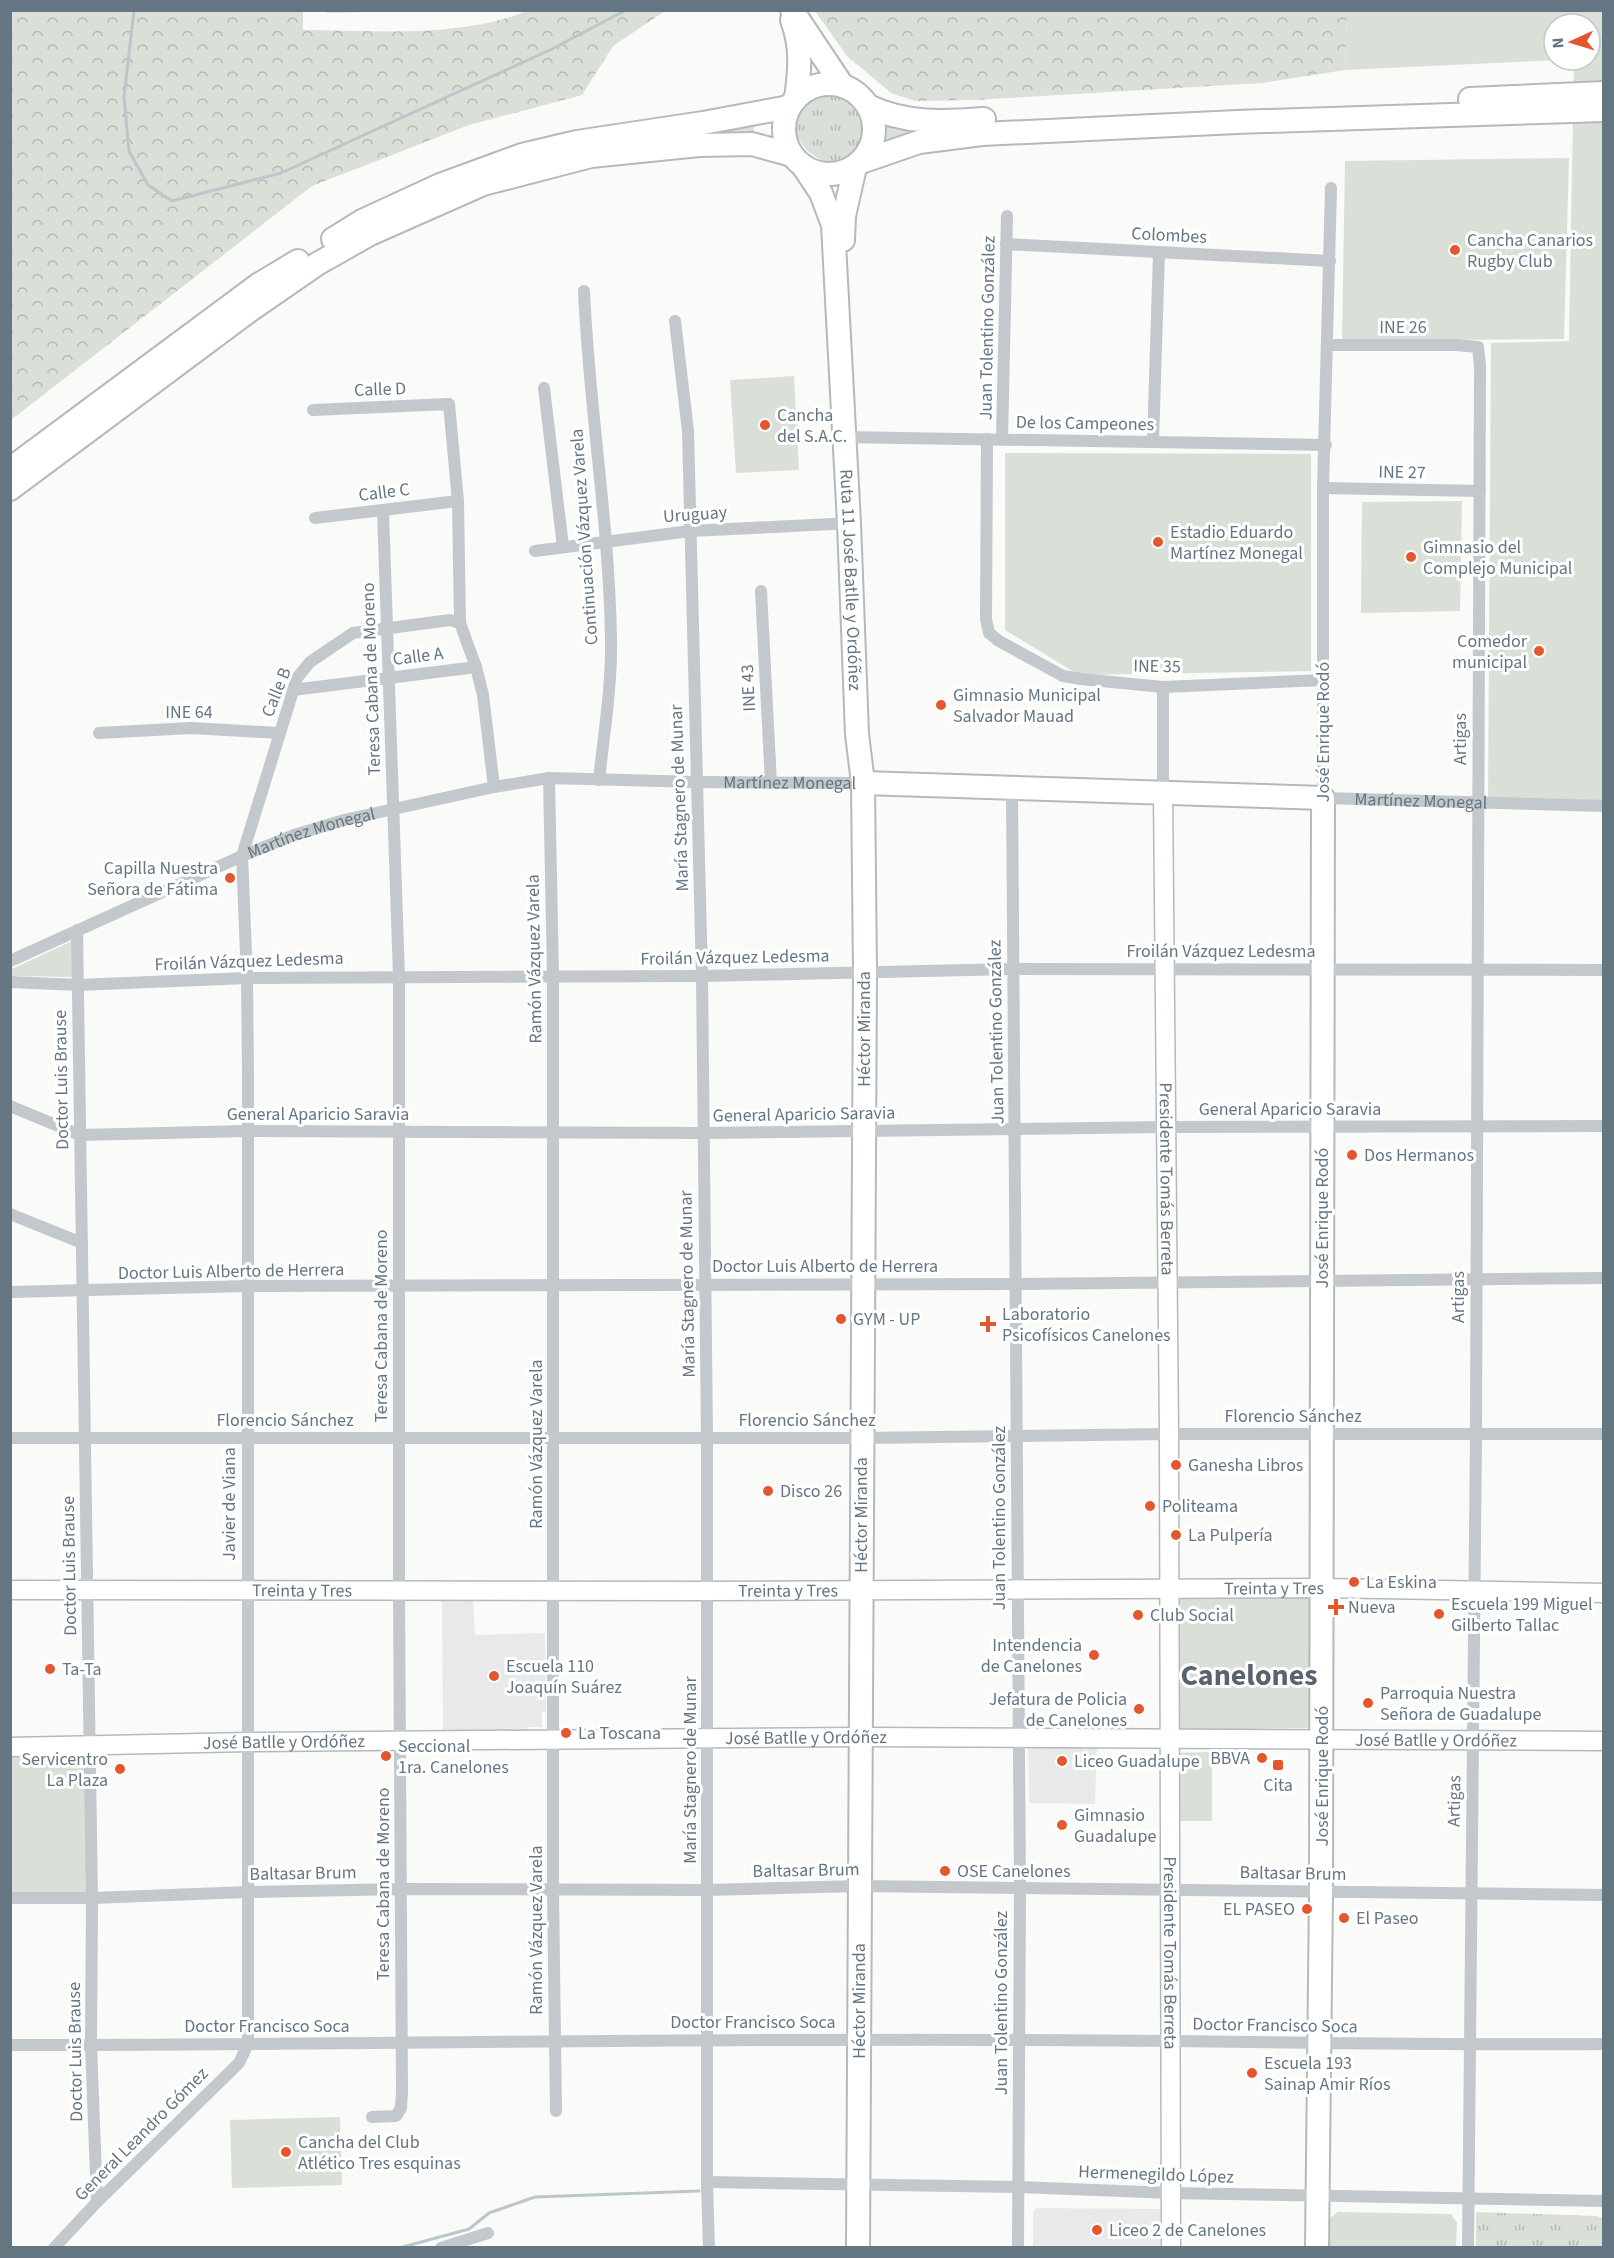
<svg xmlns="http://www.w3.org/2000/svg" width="1614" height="2258" viewBox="0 0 1614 2258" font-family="'Source Sans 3',sans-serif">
<defs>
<pattern id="grass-tufts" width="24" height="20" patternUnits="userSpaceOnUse" patternTransform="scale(1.5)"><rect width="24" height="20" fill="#dadfd7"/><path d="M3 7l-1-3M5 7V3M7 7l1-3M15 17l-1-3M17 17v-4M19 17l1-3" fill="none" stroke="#b4b9b4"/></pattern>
<pattern id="forest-crowns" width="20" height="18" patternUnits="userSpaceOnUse" patternTransform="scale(1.5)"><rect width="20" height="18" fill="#dadfd7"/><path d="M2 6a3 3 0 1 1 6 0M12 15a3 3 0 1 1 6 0" fill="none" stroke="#b4b9b4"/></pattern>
</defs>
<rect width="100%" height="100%" fill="#fafaf8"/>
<g fill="#e8e9e9">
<polygon points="473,1599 475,1635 545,1633 546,1712 542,1712 542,1727 527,1727 527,1731 443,1732 442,1600"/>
<polygon points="1097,1745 1095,1804 1029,1803 1028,1746"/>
<polygon points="1037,2208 1160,2209 1160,2247 1033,2247 1033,2212"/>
</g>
<g fill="url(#grass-tufts)">
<path d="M822 94C832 96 840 96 848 102 862 112 877 147 857 158 809 184 764 106 822 94Z"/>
<polygon points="754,121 754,133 757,138 657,142"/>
<polygon points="882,121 939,129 886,143 887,134"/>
<polygon points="1476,2212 1597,2216 1603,2218 1603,2247 1476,2247"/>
</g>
<g fill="url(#forest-crowns)">
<path d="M11 10 303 11V30C376 30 457 39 527 11H665L613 46 582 95 469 125 312 186 11 420Z"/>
<polygon points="815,11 1347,11 1345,70 1262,83 975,100 916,101 891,93 847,56"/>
</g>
<g fill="#dadfd7">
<polygon points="448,10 327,13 327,10"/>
<polygon points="1347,11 1603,11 1603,802 1488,799 1491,343 1569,341 1574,60 1590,60 1590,24 1554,24 1554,60 1558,60 1345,70"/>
<polygon points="1569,158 1564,339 1342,341 1345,161"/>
<polygon points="794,376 799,470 736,473 730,380"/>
<polygon points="1005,453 1311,454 1311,671 1079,675 1005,630"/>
<polygon points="1462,501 1460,611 1361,613 1362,502"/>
<polygon points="72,941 74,977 11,976 10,970"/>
<polygon points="1311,1594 1309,1728 1177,1730 1176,1596"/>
<polygon points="86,1751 88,1892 11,1894 10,1752"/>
<polygon points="1212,1752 1212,1821 1175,1821 1175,1753"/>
<polygon points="340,2117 342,2185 232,2188 230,2120"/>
<polygon points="1338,2212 1451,2214 1457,2223 1456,2247 1330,2247 1330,2218"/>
</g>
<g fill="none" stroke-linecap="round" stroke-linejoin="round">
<g stroke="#bbc7cb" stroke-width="3">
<polyline points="134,10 124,97 129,151 148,185 172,201 281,173 552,49 626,10"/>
<polyline points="399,2248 469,2229 489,2213 535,2197 699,2191"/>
</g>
<g stroke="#b3babf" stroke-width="21">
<g id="secondary">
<path id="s3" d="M1163 792 1169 1434 1171 2248"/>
<path id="s4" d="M10 1590 707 1591 1322 1588 1604 1593"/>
<path id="s5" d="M10 1747 249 1742 860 1737 1604 1741"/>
</g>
</g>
<g stroke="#b4b9bd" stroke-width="26">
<g id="highway">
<polyline points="792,10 842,85"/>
<path d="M792 20C802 47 800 70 796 98"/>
<circle cx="829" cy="129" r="45"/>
<polyline points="1470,99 1604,93"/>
<path d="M868 106C905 124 944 122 984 119"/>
<polyline points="861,162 919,142 982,134 1237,122 1604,110"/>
<path id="s6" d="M803 166 821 193 833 225 849 523 857 734 863 783 865 973 858 2248"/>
<polyline points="333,239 362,221 440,185 522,155 577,142 703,123 789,107"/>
<polyline points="843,240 844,216 855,167"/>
<polyline points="10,469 258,285 298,261"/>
<polyline points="10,489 249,311 317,264 370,234 483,184 591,156 699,145 752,144 792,155"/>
<polyline points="863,783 1323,798 1321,1892 1317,2248"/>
</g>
</g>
<g stroke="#c3c8cc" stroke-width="12">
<path id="s1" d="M1331 188 1323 488V798L1604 806"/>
<polyline points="1006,244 1330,261"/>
<path d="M584 291C589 407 609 522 611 638 612 685 604 733 599 780"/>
<polyline points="675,321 688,431 702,976 707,1437 707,2182 709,2248"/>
<polyline points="1328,345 1456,345 1478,347 1480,366 1476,1434 1468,2248"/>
<polyline points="544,388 563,547"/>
<polyline points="313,410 449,404 458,501 460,623 476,667 483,695 494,787"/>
<polyline points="843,437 1326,445"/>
<polyline points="987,439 986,619 989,633 999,641 1063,676 1081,679 1163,687 1324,680"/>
<polyline points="1002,439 1007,216"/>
<polyline points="1153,442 1159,253"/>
<polyline points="1323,488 1480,491"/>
<polyline points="315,518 458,501"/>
<polyline points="535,551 690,531 853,523"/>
<polyline points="761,591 771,783"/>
<polyline points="1163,687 1163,792"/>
<polyline points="293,690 476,667"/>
<polyline points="99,733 191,728 280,733"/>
<polyline points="549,778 553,976 553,1891 556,2111"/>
<polyline points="1012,787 1020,1888 1018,2248"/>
<polyline points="77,930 92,1898 91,2045 97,2202"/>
<path id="s2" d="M10 961 242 856 294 835 344 820 494 787 549 778 697 782 863 783"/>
<polyline points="10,982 78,985 247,978 702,976 1012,969 1604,970"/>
<polyline points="10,1106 80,1135 246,1131 703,1133 1167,1127 1604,1126"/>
<polyline points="10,1214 82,1243"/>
<polyline points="10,1292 247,1286 1016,1284 1604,1278"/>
<polyline points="10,1438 861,1438 1169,1434 1604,1434"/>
<polyline points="10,1898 92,1898 248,1892 402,1889 708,1890 860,1886 1604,1895"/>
<path d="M10 2045C347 2045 683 2038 1019 2040 1214 2040 1409 2046 1604 2044"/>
<polyline points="372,2117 396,2116 401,2108 402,2092 399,1591 399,976 383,511"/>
<polyline points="707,2182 1019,2187 1171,2193 1604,2201"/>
<polyline points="54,2248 97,2202 239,2063 248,2044 248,1073 247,978 242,856 297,678 310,662 353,633 450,620 460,623"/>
<polyline points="441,2248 488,2233"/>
</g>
<use href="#secondary" stroke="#fff" stroke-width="18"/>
<use href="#highway" stroke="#fff" stroke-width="22"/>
</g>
<g fill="#e4572e" stroke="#fff" stroke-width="2">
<circle cx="1455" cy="250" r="6"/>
<circle cx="765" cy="425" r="6"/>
<circle cx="1158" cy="542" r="6"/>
<circle cx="1411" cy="557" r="6"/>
<circle cx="1539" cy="651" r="6"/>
<circle cx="941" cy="705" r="6"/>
<circle cx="230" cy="878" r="6"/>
<circle cx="1352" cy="1155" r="6"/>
<circle cx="841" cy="1319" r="6"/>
<path d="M985 1315h6v6h6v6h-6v6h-6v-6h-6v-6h6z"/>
<circle cx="1176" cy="1465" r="6"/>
<circle cx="768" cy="1491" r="6"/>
<circle cx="1150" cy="1506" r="6"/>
<circle cx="1176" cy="1535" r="6"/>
<circle cx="1354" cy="1582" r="6"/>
<path d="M1333 1598h6v6h6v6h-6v6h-6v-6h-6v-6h6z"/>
<circle cx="1439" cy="1614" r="6"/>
<circle cx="1138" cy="1615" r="6"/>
<circle cx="1094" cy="1655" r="6"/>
<circle cx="50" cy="1669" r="6"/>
<circle cx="494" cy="1676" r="6"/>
<circle cx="1368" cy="1703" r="6"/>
<circle cx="1139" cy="1709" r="6"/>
<circle cx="566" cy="1733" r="6"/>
<circle cx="386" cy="1756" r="6"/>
<circle cx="1262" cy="1758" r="6"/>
<circle cx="1062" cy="1761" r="6"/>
<rect x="1272" y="1759" width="12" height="12" rx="3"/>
<circle cx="120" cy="1769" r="6"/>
<circle cx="1062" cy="1825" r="6"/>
<circle cx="945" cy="1871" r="6"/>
<circle cx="1307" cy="1909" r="6"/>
<circle cx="1344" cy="1918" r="6"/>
<circle cx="1252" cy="2073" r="6"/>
<circle cx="286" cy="2152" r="6"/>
<circle cx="1097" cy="2230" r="6"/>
</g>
<g text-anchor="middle" stroke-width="6" stroke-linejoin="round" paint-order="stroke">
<g font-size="18" fill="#657683" stroke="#fff">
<text transform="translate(1169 235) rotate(3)" y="6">Colombes</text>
<text x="1403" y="333">INE 26</text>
<text transform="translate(987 328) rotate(-89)" y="6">Juan Tolentino González</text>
<text transform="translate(380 389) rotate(-2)" y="6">Calle D</text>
<text transform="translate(1085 423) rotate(1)" y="6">De los Campeones</text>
<text transform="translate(1402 472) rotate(1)" y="6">INE 27</text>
<text transform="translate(384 492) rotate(-7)" y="6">Calle C</text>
<text transform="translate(695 514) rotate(-4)" y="6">Uruguay</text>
<text transform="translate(584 537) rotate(-94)" y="6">Continuación Vázquez Varela</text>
<text dy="6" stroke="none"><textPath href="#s6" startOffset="422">Ruta 11 José Batlle y Ordóñez</textPath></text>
<text transform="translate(418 656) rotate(-7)" y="6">Calle A</text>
<text transform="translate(1157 666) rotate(1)" y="6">INE 35</text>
<text transform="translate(371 679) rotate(-92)" y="6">Teresa Cabana de Moreno</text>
<text transform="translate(748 688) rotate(-93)" y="6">INE 43</text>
<text transform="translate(276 692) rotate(-68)" y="6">Calle B</text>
<text x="189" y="718">INE 64</text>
<text transform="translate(1323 732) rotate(-90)" y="6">José Enrique Rodó</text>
<text transform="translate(1460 739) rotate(-90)" y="6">Artigas</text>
<text dy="6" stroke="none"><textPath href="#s2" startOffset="813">Martínez Monegal</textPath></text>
<text transform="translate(679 798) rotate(-92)" y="6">María Stagnero de Munar</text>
<text dy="6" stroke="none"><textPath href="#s1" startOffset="708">Martínez Monegal</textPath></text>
<text dy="6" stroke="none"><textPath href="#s2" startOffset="328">Martínez Monegal</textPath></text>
<text x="1221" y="957">Froilán Vázquez Ledesma</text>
<text transform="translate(735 957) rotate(-1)" y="6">Froilán Vázquez Ledesma</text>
<text transform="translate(534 959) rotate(-91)" y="6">Ramón Vázquez Varela</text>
<text transform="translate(249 961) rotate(-2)" y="6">Froilán Vázquez Ledesma</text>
<text transform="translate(864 1029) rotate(-90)" y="6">Héctor Miranda</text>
<text transform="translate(996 1032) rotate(-91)" y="6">Juan Tolentino González</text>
<text transform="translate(61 1080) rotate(-91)" y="6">Doctor Luis Brause</text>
<text x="1290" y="1115">General Aparicio Saravia</text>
<text x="318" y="1120">General Aparicio Saravia</text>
<text transform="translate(804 1114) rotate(-1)" y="6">General Aparicio Saravia</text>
<text dy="6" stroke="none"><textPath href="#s3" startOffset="387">Presidente Tomás Berreta</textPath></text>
<text transform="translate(1322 1218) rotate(-90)" y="6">José Enrique Rodó</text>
<text x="825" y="1272">Doctor Luis Alberto de Herrera</text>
<text transform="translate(231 1271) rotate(-1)" y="6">Doctor Luis Alberto de Herrera</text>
<text transform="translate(687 1284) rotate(-91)" y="6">María Stagnero de Munar</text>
<text transform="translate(1458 1297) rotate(-90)" y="6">Artigas</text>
<text transform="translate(381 1326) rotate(-90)" y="6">Teresa Cabana de Moreno</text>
<text x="1293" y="1422">Florencio Sánchez</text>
<text x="285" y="1426">Florencio Sánchez</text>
<text x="807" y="1426">Florencio Sánchez</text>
<text transform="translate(536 1444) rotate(-90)" y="6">Ramón Vázquez Varela</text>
<text transform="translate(229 1504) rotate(-90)" y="6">Javier de Viana</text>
<text transform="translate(861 1515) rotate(-90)" y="6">Héctor Miranda</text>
<text transform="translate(999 1518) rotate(-90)" y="6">Juan Tolentino González</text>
<text transform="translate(69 1566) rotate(-91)" y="6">Doctor Luis Brause</text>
<text dy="6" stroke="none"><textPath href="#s4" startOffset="1264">Treinta y Tres</textPath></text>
<text dy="6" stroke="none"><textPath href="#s4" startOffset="292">Treinta y Tres</textPath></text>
<text dy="6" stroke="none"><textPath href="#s4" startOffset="778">Treinta y Tres</textPath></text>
<text dy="6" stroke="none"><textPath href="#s5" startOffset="796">José Batlle y Ordóñez</textPath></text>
<text dy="6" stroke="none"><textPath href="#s5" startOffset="1426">José Batlle y Ordóñez</textPath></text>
<text dy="6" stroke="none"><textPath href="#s5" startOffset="274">José Batlle y Ordóñez</textPath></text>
<text transform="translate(690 1770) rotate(-90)" y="6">María Stagnero de Munar</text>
<text transform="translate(1322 1776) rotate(-90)" y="6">José Enrique Rodó</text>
<text transform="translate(1454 1801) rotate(-89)" y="6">Artigas</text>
<text transform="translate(806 1870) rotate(-1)" y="6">Baltasar Brum</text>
<text transform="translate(303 1873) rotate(-1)" y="6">Baltasar Brum</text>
<text transform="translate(1293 1873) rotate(1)" y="6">Baltasar Brum</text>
<text transform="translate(383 1884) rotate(-90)" y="6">Teresa Cabana de Moreno</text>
<text transform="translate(536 1930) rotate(-90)" y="6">Ramón Vázquez Varela</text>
<text dy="6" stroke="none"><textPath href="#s3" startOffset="1161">Presidente Tomás Berreta</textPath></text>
<text transform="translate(859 2001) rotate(-90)" y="6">Héctor Miranda</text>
<text transform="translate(1001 2003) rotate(-90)" y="6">Juan Tolentino González</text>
<text x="753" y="2028">Doctor Francisco Soca</text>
<text transform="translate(1275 2025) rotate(1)" y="6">Doctor Francisco Soca</text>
<text x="267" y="2032">Doctor Francisco Soca</text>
<text transform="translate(75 2052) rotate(-91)" y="6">Doctor Luis Brause</text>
<text transform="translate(141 2134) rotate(-45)" y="6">General Leandro Gómez</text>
<text transform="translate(1156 2174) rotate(2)" y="6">Hermenegildo López</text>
</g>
<g font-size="18" fill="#657683" stroke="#fff" text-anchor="start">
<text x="1467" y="246">Cancha Canarios<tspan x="1467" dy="21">Rugby Club</tspan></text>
<text x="777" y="421">Cancha<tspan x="777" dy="21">del S.A.C.</tspan></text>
<text x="1170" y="538">Estadio Eduardo<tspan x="1170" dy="21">Martínez Monegal</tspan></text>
<text x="1423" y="553">Gimnasio del<tspan x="1423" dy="21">Complejo Municipal</tspan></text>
<text x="1527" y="647" text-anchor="end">Comedor<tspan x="1527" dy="21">municipal</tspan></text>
<text x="953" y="701">Gimnasio Municipal<tspan x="953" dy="21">Salvador Mauad</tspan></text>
<text x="218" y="874" text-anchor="end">Capilla Nuestra<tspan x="218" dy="21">Señora de Fátima</tspan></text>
<text x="1364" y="1161">Dos Hermanos</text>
<text x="1002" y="1320">Laboratorio<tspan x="1002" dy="21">Psicofísicos Canelones</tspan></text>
<text x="853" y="1325">GYM - UP</text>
<text x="1188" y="1471">Ganesha Libros</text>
<text x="780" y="1497">Disco 26</text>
<text x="1162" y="1512">Politeama</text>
<text x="1188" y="1541">La Pulpería</text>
<text x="1366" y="1588">La Eskina</text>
<text x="1451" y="1610">Escuela 199 Miguel<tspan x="1451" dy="21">Gilberto Tallac</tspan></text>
<text x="1348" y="1613">Nueva</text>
<text x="1150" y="1621">Club Social</text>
<text x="1082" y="1651" text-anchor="end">Intendencia<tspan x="1082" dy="21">de Canelones</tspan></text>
<text x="506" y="1672">Escuela 110<tspan x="506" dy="21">Joaquín Suárez</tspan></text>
<text x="62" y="1675">Ta-Ta</text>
<text x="1380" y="1699">Parroquia Nuestra<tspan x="1380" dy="21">Señora de Guadalupe</tspan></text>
<text x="1127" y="1705" text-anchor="end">Jefatura de Policia<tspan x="1127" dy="21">de Canelones</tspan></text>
<text x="578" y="1739">La Toscana</text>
<text x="398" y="1752">Seccional<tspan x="398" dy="21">1ra. Canelones</tspan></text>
<text x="1250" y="1764" text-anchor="end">BBVA</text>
<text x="108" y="1765" text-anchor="end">Servicentro<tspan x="108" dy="21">La Plaza</tspan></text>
<text x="1074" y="1767">Liceo Guadalupe</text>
<text x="1278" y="1791" text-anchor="middle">Cita</text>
<text x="1074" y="1821">Gimnasio<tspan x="1074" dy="21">Guadalupe</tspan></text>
<text x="957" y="1877">OSE Canelones</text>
<text x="1295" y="1915" text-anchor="end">EL PASEO</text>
<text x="1356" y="1924">El Paseo</text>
<text x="1264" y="2069">Escuela 193<tspan x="1264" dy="21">Sainap Amir Ríos</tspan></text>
<text x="298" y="2148">Cancha del Club<tspan x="298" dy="21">Atlético Tres esquinas</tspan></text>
<text x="1109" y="2236">Liceo 2 de Canelones</text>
</g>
<g font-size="30" font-weight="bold" fill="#57646e" stroke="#fff">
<text x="1249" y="1685">Canelones</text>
</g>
</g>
<rect width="1614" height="2258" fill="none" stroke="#657683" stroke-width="24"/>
<g transform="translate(1572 42) rotate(266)"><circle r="28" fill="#ffffff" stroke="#c1c8cd" stroke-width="1.5"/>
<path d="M0-4.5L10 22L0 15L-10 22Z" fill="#e4572e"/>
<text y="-9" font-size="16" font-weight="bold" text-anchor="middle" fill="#657683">N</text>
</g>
</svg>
